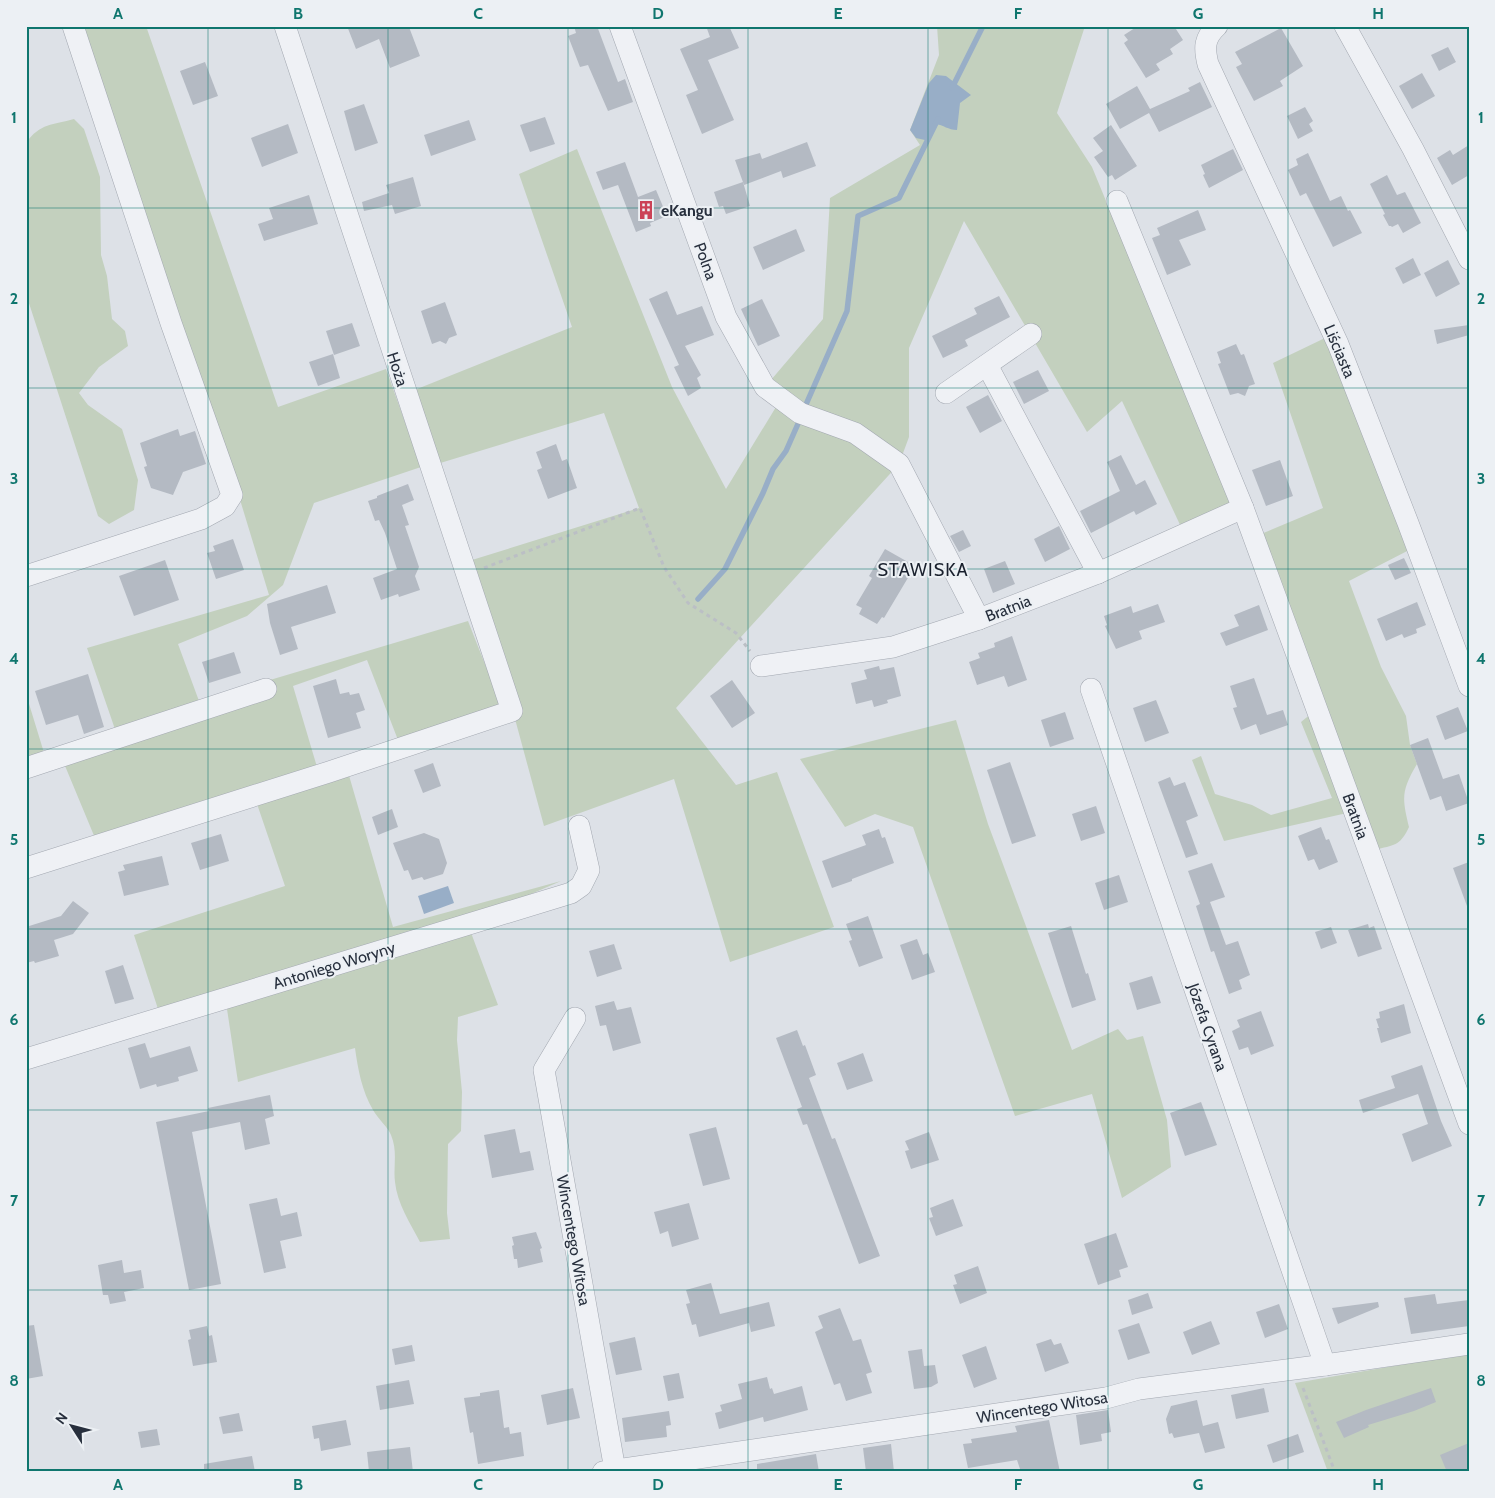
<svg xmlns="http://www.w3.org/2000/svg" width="1495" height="1498" viewBox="0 0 1495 1498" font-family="Cabin,sans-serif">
<rect width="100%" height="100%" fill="#dde1e7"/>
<g fill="#c3d0be">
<polygon points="76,26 146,26 278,407 386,369 421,467 314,503 283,585 247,616 178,644 199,701 468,621 501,705 398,740 367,660 293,686 317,767 95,838 63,761 26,771 26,694 45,756 117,735 87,648 269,595 241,503"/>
<polygon points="937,26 1085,26 1057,113 1092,167 1220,477 1235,507 1182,529 1122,401 1087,432 964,221 909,348 909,437 899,464 676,708 736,785 777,772 834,927 730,962 674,779 544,826 472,560 639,508 604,413 437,464 412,391 572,327 519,174 577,149 672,387 726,489 779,402 765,387 823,319 830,198 920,145 910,130 939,55"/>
<path d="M74 119 84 129 100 177 101 255 107 276 112 319 125 331 128 346 99 367 79 393 88 405 122 429 138 480 134 510 109 524 98 516 26 294V143C40 123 53 125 74 119Z"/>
<path d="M1325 338 1413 548 1349 581 1381 667 1406 716 1410 745 1417 764C1401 791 1402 798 1409 827 1401 844 1396 845 1378 849L1261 534 1323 508 1273 363Z"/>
<polygon points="1312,713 1347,813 1224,841 1192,760 1201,756 1215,794 1252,805 1271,815 1332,798 1301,722"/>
<polygon points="956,720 988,824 1072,1050 1118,1029 1127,1040 1143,1036 1167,1120 1171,1167 1122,1198 1092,1094 1015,1116 913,827 875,814 845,827 800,759"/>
<path d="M348 772 393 927 561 881 467 922 498 1005 458 1017 457 1040 462 1092 461 1131 448 1144 447 1213 450 1239 420 1242C410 1223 397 1203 395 1182 393 1166 398 1152 391 1135 388 1127 378 1119 373 1110 362 1091 358 1070 355 1048L238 1082 227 1009H158L134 935 285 886 256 801Z"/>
<polygon points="1469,1353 1469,1472 1328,1472 1295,1383"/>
</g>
<g fill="#98aec7">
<path d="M936 75 946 76 971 95 960 103 957 130C948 130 944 125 935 124L925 140 916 138 910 130 929 83Z"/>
<polygon points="448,886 454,903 424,914 418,896"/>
</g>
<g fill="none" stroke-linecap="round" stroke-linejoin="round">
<g stroke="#98aec7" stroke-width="5.5">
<polyline points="952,88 983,26"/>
<polyline points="804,409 847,311 858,216 899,198 938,119"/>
<polyline points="698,599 725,569 763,493 773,469 786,451 801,417"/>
</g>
</g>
<g fill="#b4bac3">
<polygon points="347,26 410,26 409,27 420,56 390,68 379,39 356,49"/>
<polygon points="574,26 597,26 618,82 625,79 633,102 608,111 588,65 580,67 568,36 576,33"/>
<polygon points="706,26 729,26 739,48 708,60 734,120 702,134 686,95 698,90 680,49 710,37"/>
<polygon points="1138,26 1174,26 1183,40 1170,49 1173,54 1156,64 1160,70 1146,78 1124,43 1128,40 1124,35"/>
<polygon points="1281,28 1303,66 1280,81 1283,86 1254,101 1236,67 1242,64 1235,52"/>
<polygon points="1448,47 1456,62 1439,71 1431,55"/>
<polygon points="205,62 218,96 193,105 180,71"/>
<polygon points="1422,73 1435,96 1412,109 1399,86"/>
<polygon points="1200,82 1212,107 1159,132 1149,113 1120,129 1106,104 1137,86 1150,109 1190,91 1188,88"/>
<polygon points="364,104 378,143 355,151 344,111"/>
<polygon points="1305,107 1313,121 1309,124 1313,131 1298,139 1287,116"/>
<polygon points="545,117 555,144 530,152 520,125"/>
<polygon points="469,120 476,140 431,156 424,135"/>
<polygon points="288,124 298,153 262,167 251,138"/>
<polygon points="1111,125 1137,166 1115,180 1112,175 1108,177 1094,157 1103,151 1093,138"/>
<polygon points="807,142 816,166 783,178 781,171 744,185 735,160 760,153 762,159"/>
<polygon points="1469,145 1469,175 1452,185 1437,158 1450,150 1453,155"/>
<polygon points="1233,149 1243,170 1209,188 1203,175 1205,174 1201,165"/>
<polygon points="1308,153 1330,201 1341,196 1348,211 1350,210 1362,233 1333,247 1306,193 1300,196 1288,170 1298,165 1296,159"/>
<polygon points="625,162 638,197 656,190 667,216 650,223 651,226 636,232 618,185 603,190 596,172"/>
<polygon points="1387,175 1397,195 1405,192 1421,223 1403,233 1398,224 1392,227 1391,226 1389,226 1383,215 1385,214 1370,184"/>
<polygon points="413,177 421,206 395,214 392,205 364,211 362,202 389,193 386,185"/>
<polygon points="743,182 750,206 726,214 723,206 719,207 714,192"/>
<polygon points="309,195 318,224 264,241 258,224 273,219 269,208"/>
<polygon points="1198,210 1206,230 1179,240 1191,265 1167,275 1152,238 1160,235 1157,228"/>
<polygon points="796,229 805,251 763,270 753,247"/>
<polygon points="1413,258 1421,275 1403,284 1395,268"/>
<polygon points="1448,260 1460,284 1436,297 1424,273"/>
<polygon points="667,291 677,315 702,306 714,335 685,346 701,375 697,378 701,388 688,396 674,367 679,365 649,299"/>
<polygon points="999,296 1010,317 965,340 968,346 943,358 932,336 977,314 974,308"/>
<polygon points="762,299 780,336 758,346 741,309"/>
<polygon points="445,302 457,335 449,338 446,344 440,341 432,344 421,311"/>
<polygon points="352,323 360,346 334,355 326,331"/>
<polygon points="1469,325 1469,335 1437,344 1434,330"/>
<polygon points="1236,344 1241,355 1244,354 1255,384 1249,386 1245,396 1238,393 1230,395 1218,364 1221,363 1217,352"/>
<polygon points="333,354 340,378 318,386 309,362"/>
<polygon points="1038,370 1049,391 1024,404 1013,382"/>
<polygon points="988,395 1002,421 980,433 966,407"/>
<polygon points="178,429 180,436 195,431 206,464 183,472 173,495 151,488 144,467 147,466 140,443"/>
<polygon points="556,444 562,461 567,459 577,488 548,499 537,470 542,468 536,452"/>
<polygon points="1121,455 1136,485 1145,480 1157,504 1136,515 1134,511 1091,533 1080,511 1120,491 1107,462"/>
<polygon points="1280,460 1293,496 1266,506 1252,470"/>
<polygon points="408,484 414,500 402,505 409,525 405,526 419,567 415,576 420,590 399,597 398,594 381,600 373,578 397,569 385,533 379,520 375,521 368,501 377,498 377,496"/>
<polygon points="1059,526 1070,549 1045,562 1034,539"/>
<polygon points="963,530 971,546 959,552 950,536"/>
<polygon points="233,539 244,570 216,579 207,553 215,551 213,546"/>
<polygon points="885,549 915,566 884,618 882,617 877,624 859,614 862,608 856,605 872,578 869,576"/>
<polygon points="1404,558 1411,573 1395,580 1388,565"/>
<polygon points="165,560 179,600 134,616 119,576"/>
<polygon points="1005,561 1015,584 993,593 984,569"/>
<polygon points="327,585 336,613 291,627 298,649 280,655 270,623 267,604"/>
<polygon points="1417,602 1426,625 1416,629 1417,633 1404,638 1402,634 1386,641 1377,619"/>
<polygon points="1158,604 1165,622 1139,631 1142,639 1116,649 1105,626 1107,625 1104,616 1131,606 1133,613"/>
<polygon points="1259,605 1268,630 1226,646 1220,633 1239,626 1234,615"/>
<polygon points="1012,636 1027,680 1008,687 1004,676 977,685 969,662 980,658 978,653 995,647 994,643"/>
<polygon points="234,652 241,673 209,683 202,662"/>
<polygon points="879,666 880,670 894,667 901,696 887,700 888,703 874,707 872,700 856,704 851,683 867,679 864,670"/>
<polygon points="88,674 104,727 84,734 78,715 46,725 35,691"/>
<polygon points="1254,678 1267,715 1283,710 1288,725 1260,735 1256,724 1241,730 1233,708 1237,707 1230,686"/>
<polygon points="336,679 340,694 349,692 350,695 359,693 365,710 356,713 361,728 328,738 313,686"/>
<polygon points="732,680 755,713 732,728 710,696"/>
<polygon points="1156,700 1169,733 1145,742 1133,708"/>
<polygon points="1458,707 1468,731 1445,740 1436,716"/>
<polygon points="1065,712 1074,739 1050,747 1041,720"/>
<polygon points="1428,738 1443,779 1459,774 1469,803 1446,811 1441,796 1430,800 1410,745"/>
<polygon points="1010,762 1036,836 1012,844 987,770"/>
<polygon points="433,763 441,786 423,793 414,770"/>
<polygon points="1170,777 1174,786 1185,782 1198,816 1186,821 1198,854 1186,858 1158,782"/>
<polygon points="1096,806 1105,833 1081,841 1072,814"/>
<polygon points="392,809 398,827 378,835 372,817"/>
<polygon points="1321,827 1326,840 1329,839 1338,862 1319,870 1314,859 1308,861 1298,836"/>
<polygon points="879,829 882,838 885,837 894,863 852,879 852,881 832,888 822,861 866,845 862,835"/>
<polygon points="424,833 439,839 447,863 443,874 424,880 422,877 412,880 408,870 404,871 393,843"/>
<polygon points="221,834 229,861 200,870 191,843"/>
<polygon points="162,856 169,885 124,896 118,872 125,870 123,865"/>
<polygon points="1469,862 1469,905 1467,906 1453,868"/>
<polygon points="1212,863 1225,897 1210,902 1226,945 1238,941 1250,975 1239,980 1242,989 1229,994 1214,951 1211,952 1196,906 1200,904 1188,871"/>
<polygon points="1119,875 1128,902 1104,910 1095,883"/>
<polygon points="73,901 89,913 73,934 54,940 59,956 35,963 34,961 26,963 26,927 61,916"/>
<polygon points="868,916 883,958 859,967 849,941 852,940 846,924"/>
<polygon points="1368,924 1369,928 1374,926 1382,949 1358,957 1348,930"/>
<polygon points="1071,926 1086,974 1088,973 1096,1000 1072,1008 1048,933"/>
<polygon points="1331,927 1337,943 1321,949 1315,932"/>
<polygon points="917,939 923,955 928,953 935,972 912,980 900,945"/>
<polygon points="614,944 622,969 597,977 589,951"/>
<polygon points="123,965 134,999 115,1004 105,971"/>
<polygon points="1152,976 1161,1003 1137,1010 1129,983"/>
<polygon points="614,1001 617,1010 631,1007 641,1043 613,1051 606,1025 600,1026 595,1006"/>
<polygon points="1404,1004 1411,1033 1381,1043 1377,1028 1379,1028 1376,1019 1380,1018 1379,1012"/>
<polygon points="1261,1011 1274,1046 1251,1055 1248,1047 1239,1050 1232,1031 1240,1027 1237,1020"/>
<polygon points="797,1030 803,1046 805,1045 816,1075 809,1078 832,1139 835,1138 880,1256 859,1264 807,1124 803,1125 797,1109 802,1107 776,1038"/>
<polygon points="145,1043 150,1058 190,1046 198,1071 178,1077 179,1081 157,1087 156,1084 140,1089 128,1048"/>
<polygon points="863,1053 873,1081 847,1090 837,1063"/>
<polygon points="1422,1065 1441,1121 1452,1146 1412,1162 1402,1134 1428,1124 1418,1094 1363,1113 1359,1100 1395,1088 1391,1076"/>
<polygon points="270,1095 274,1116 265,1119 270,1144 245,1150 240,1122 192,1132 221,1284 189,1290 156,1122 209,1111 208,1108"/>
<polygon points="1201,1102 1217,1145 1185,1156 1170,1113"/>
<polygon points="716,1127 730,1179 703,1186 689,1134"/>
<polygon points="515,1129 520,1153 530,1151 534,1170 492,1178 484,1135"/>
<polygon points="929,1132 939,1160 911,1169 905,1151 909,1150 905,1141"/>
<polygon points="277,1198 281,1216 297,1212 302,1236 280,1241 286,1268 264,1273 249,1204"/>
<polygon points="953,1199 963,1226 936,1236 929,1218 933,1217 930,1208"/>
<polygon points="689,1203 699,1239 672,1247 668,1231 660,1234 654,1212"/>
<polygon points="536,1232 542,1248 540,1249 543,1262 518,1268 517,1259 514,1259 512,1246 514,1245 512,1237"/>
<polygon points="1116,1233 1128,1267 1119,1270 1121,1277 1098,1285 1084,1244"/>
<polygon points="122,1260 124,1273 141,1270 144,1288 124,1292 126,1301 110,1304 108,1295 103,1295 98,1265"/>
<polygon points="978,1266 987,1293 960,1304 953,1285 957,1284 954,1275"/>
<polygon points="711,1283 720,1314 769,1302 775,1326 751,1332 749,1323 699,1337 696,1324 692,1325 686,1304 690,1303 686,1290"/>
<polygon points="1148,1293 1153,1308 1132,1315 1128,1300"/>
<polygon points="1435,1294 1437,1304 1469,1300 1469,1326 1411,1334 1404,1298"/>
<polygon points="1378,1302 1379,1307 1338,1324 1332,1308"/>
<polygon points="1279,1304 1288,1329 1265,1338 1256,1312"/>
<polygon points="840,1308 853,1341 861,1339 872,1372 866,1374 872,1393 846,1401 840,1383 834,1385 815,1332 823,1328 818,1316"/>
<polygon points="1211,1321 1220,1344 1192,1355 1183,1332"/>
<polygon points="1139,1323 1150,1353 1128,1360 1118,1330"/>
<polygon points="34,1325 43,1376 26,1379 26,1326"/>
<polygon points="207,1326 209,1336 212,1335 217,1362 193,1366 188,1340 191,1339 189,1330"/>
<polygon points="635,1337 642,1370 616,1375 609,1343"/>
<polygon points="1051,1339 1054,1345 1061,1343 1069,1363 1045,1372 1036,1344"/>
<polygon points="412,1345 415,1361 395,1365 392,1349"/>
<polygon points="986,1346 997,1379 974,1388 962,1355"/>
<polygon points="922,1349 924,1366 935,1365 938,1383 931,1387 914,1389 908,1351"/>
<polygon points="679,1373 684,1398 668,1401 663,1376"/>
<polygon points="767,1377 770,1389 772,1388 774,1394 802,1386 808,1410 764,1422 763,1417 719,1429 715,1413 722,1411 720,1405 742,1399 738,1384"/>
<polygon points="409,1380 414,1404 380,1410 376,1386"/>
<polygon points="573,1388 580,1418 547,1425 541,1395"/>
<polygon points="1264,1388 1269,1412 1236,1419 1231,1395"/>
<polygon points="1431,1388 1436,1402 1414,1411 1368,1425 1369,1427 1344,1438 1336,1422 1366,1410"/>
<polygon points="499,1390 504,1428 509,1427 510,1434 521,1432 524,1456 478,1464 473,1432 470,1433 464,1398 480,1396 480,1393"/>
<polygon points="1197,1400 1203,1426 1218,1422 1225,1448 1205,1453 1199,1433 1174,1438 1172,1433 1169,1434 1166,1419 1171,1406"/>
<polygon points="1108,1410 1111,1432 1101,1434 1102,1441 1080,1445 1076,1415"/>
<polygon points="669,1411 671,1425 666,1426 667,1437 625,1442 622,1418"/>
<polygon points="239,1413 243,1431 223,1434 219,1417"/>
<polygon points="346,1420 351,1445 321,1451 319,1438 314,1439 312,1426"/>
<polygon points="1049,1420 1060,1472 1021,1472 1017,1460 968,1468 963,1444 972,1443 971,1439 1017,1432 1015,1426"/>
<polygon points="157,1429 160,1445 141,1448 138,1432"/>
<polygon points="1298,1434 1304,1452 1273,1463 1267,1445"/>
<polygon points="1469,1443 1469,1472 1447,1472 1440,1455"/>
<polygon points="891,1444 894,1472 866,1472 863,1448"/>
<polygon points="410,1447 413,1472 369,1472 367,1452"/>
<polygon points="816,1454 819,1472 757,1472 757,1464"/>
<polygon points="252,1456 255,1472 204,1472 204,1464"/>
</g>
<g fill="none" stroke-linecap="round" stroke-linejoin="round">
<g stroke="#a3a8b1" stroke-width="22">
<g id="street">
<polyline points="620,26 726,317 765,387 800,413 855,433 899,464 979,619"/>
<path d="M1217 26C1204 38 1204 48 1208 64L1338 344 1408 523 1469 686"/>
<polyline points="1345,26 1413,149 1469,259"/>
<polyline points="1117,201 1243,508 1469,1124"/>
<polyline points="987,365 1098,573"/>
<polyline points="946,393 1031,334"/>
<polyline points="26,576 201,519 225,506 232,495 171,323 73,26"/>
<polyline points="761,666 893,647 979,619 1098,573 1243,508"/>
<polyline points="1091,689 1325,1365"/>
<polyline points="26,768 266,689"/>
<polyline points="26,868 329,772 512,711 285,26"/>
<polyline points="575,1018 544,1070 615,1470"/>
<polyline points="26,1059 571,893 581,886 589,870 579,826"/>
<polyline points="603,1472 1106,1398 1139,1389 1325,1365 1469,1344"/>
</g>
</g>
<g stroke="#bbbfc5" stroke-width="3" stroke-dasharray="4 4" stroke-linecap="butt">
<polyline points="484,568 640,508 664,567 688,603 736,633 750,651"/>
<polyline points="1303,1388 1335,1472"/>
</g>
<use href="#street" stroke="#eff1f5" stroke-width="21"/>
</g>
<path fill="none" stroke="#0f766e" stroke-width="1" stroke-opacity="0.55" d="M208 26V1472M388 26V1472M568 26V1472M748 26V1472M928 26V1472M1108 26V1472M1288 26V1472M26 208H1469M26 388H1469M26 569H1469M26 749H1469M26 929H1469M26 1110H1469M26 1290H1469"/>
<defs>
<g id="building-bare" transform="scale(1.5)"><path d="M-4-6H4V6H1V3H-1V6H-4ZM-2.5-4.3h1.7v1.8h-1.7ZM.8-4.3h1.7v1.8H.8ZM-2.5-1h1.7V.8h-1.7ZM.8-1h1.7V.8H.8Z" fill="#cb4257" stroke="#ecf0f4" stroke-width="2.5" paint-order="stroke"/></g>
</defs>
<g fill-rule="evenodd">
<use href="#building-bare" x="646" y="210"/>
</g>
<g text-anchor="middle" stroke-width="4" stroke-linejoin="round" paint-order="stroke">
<g font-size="16" font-weight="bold" fill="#272f3d" stroke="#ecf0f4" text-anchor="start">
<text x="661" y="216">eKangu</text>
</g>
<g font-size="16" fill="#272f3d" stroke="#ecf0f4">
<text transform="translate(706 261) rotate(70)" y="6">Polna</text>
<text transform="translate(1340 351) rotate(67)" y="6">Liściasta</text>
<text transform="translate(398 369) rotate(72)" y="6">Hoża</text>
<text transform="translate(1008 608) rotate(-21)" y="6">Bratnia</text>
<text transform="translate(1356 816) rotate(70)" y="6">Bratnia</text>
<text transform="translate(334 965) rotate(-17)" y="6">Antoniego Woryny</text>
<text transform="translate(1208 1027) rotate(71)" y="6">Józefa Cyrana</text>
<text transform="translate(574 1240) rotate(80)" y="6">Wincentego Witosa</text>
<text transform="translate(1042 1407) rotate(-9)" y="6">Wincentego Witosa</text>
</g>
<g font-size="18" letter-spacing="1" fill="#19202d" stroke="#ecf0f4">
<text x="923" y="576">STAWISKA</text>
</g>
</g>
<rect width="1495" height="1498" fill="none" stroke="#ecf0f4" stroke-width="55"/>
<g transform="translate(72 1426) rotate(306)" stroke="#ecf0f4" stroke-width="4" paint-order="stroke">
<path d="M0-4L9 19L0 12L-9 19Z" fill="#272f3d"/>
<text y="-8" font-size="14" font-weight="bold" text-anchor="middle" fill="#272f3d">N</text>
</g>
<rect x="28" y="28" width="1440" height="1442" fill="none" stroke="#0f766e" stroke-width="2"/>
<g font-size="16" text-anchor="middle" font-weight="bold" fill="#0f766e">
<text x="118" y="19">A</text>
<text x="298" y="19">B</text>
<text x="478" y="19">C</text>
<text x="658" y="19">D</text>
<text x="838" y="19">E</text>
<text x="1018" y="19">F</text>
<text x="1198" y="19">G</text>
<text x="1378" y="19">H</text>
<text x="14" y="123">1</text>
<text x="1481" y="123">1</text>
<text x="14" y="304">2</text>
<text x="1481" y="304">2</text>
<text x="14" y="484">3</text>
<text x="1481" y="484">3</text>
<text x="14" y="664">4</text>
<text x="1481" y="664">4</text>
<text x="14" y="845">5</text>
<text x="1481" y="845">5</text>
<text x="14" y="1025">6</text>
<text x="1481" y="1025">6</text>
<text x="14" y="1206">7</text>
<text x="1481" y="1206">7</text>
<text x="14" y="1386">8</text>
<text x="1481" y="1386">8</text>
<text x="118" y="1490">A</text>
<text x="298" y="1490">B</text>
<text x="478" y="1490">C</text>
<text x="658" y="1490">D</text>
<text x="838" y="1490">E</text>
<text x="1018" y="1490">F</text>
<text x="1198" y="1490">G</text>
<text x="1378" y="1490">H</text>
</g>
</svg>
